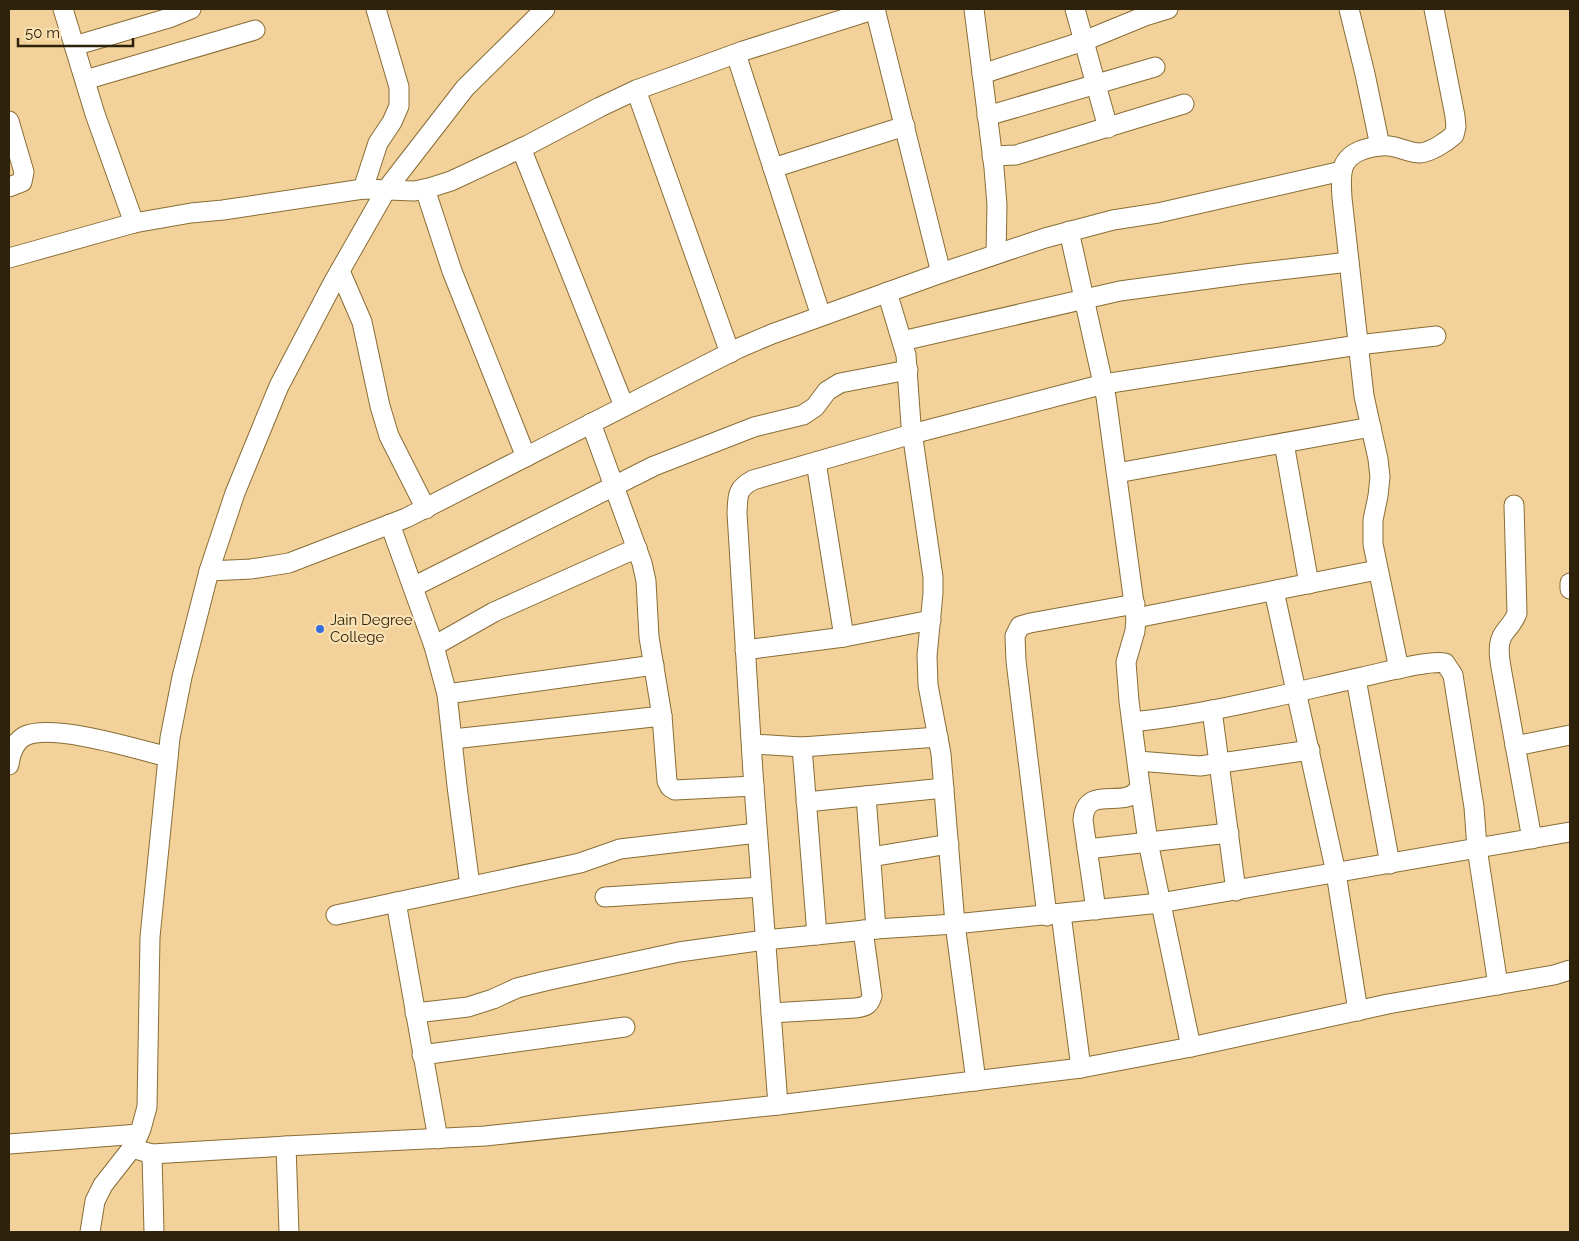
<svg xmlns="http://www.w3.org/2000/svg" width="1579" height="1241" viewBox="0 0 1579 1241" font-family="Raleway,sans-serif">
<rect width="100%" height="100%" fill="#f2d29a"/>
<g fill="none" stroke-linecap="round" stroke-linejoin="round">
<g stroke="#896d36" stroke-width="21">
<g id="minor">
<polyline points="63,9 95,114 134,223"/>
<polyline points="875,9 941,273"/>
<polyline points="974,9 994,168 997,205 996,254"/>
<polyline points="1075,9 1108,128"/>
<polyline points="1349,9 1365,74 1380,146"/>
<polyline points="74,46 169,18 191,9"/>
<polyline points="736,54 821,316"/>
<polyline points="982,74 1084,41 1145,16 1168,9"/>
<polyline points="85,80 255,30"/>
<polyline points="636,90 730,353"/>
<polyline points="987,116 1155,67"/>
<polyline points="9,121 24,172 22,182 9,187"/>
<polyline points="521,148 624,406"/>
<polyline points="992,156 1016,155 1029,151 1184,104"/>
<polyline points="773,168 905,126"/>
<polyline points="363,189 378,143 392,122 399,106 399,87 376,9"/>
<polyline points="425,189 452,271 526,457"/>
<path d="M1069 231 1106 397 1136 618 1135 631 1126 662 1129 701 1140 786C1128 813 1086 781 1083 820L1096 910"/>
<polyline points="9,258 134,223 191,213 223,210 363,189 414,191 429,188 451,181 528,145 600,107 636,90 743,51 876,9"/>
<polyline points="340,271 362,322 380,406 389,436 426,509"/>
<polyline points="887,292 906,355 911,425 933,577 933,593 927,656 928,685 941,754 955,924 976,1081"/>
<polyline points="902,341 1120,291 1245,274 1349,262"/>
<polyline points="591,423 642,563 646,581 649,637 662,716 667,781 670,787 675,790 754,786"/>
<polyline points="1284,443 1309,584"/>
<polyline points="816,462 844,637"/>
<polyline points="1117,473 1371,427"/>
<path d="M1514 505 1517 613C1514 622 1509 626 1504 633 1496 644 1500 661 1502 673L1532 839"/>
<polyline points="390,524 434,646 447,694 457,786 470,886"/>
<polyline points="209,571 251,569 289,563 406,518 739,348 772,334 941,273 1045,238 1113,220 1158,213 1342,171"/>
<polyline points="1570,583 1570,589"/>
<polyline points="413,587 654,466 754,427 803,415 815,407 827,391 840,383 908,370"/>
<polyline points="1274,591 1336,873 1358,1011"/>
<polyline points="1136,618 1377,570"/>
<polyline points="434,646 494,612 637,548"/>
<polyline points="745,650 844,637 931,620"/>
<path d="M1399 669 1373 544V520L1378 496 1380 477 1378 459 1364 396 1342 198C1341 176 1338 159 1362 150 1371 147 1380 145 1389 146 1400 147 1409 153 1420 153 1431 152 1446 142 1454 135L1456 127 1455 116 1434 9"/>
<polyline points="1356,679 1390,864"/>
<polyline points="447,694 654,665"/>
<polyline points="1212,710 1236,891"/>
<path d="M1132 722C1210 714 1286 694 1362 677 1382 673 1427 660 1445 663L1453 675 1474 807 1477 848 1498 985"/>
<polyline points="453,739 662,716"/>
<polyline points="752,744 802,747 938,737"/>
<polyline points="1515,746 1570,735"/>
<polyline points="802,747 817,935"/>
<polyline points="1138,761 1200,766 1310,750"/>
<path d="M9 765C10 754 15 741 25 736 52 723 137 749 168 757"/>
<polyline points="1140,786 1148,842 1191,1047"/>
<polyline points="866,796 876,929"/>
<polyline points="806,802 944,788"/>
<polyline points="1087,849 1229,833"/>
<polyline points="871,857 949,844"/>
<polyline points="605,897 761,887"/>
<polyline points="396,902 438,1139"/>
<polyline points="1061,914 1081,1068"/>
<polyline points="336,915 580,863 620,849 757,833"/>
<polyline points="1047,916 1016,661 1015,636 1020,626 1030,623 1135,604"/>
<polyline points="415,1013 468,1007 493,999 517,988 545,981 679,952 765,940 876,929 955,924 1160,903 1570,832"/>
<path d="M771 1013 855 1008C864 1007 869 1006 872 996L863 930"/>
<polyline points="422,1055 625,1027"/>
<path d="M778 1105 753 773 737 513C738 496 736 489 753 480L912 434 1104 384 1358 345 1436 336"/>
<polyline points="9,1144 139,1134"/>
<polyline points="286,1146 289,1232"/>
<polyline points="132,1148 152,1154 286,1146 485,1136 778,1105 1081,1068 1191,1047 1388,1004 1554,975 1570,970"/>
<polyline points="152,1154 154,1232"/>
<polyline points="90,1232 95,1201 103,1185 132,1148 141,1129 147,1107 150,937 170,738 182,677 209,571 235,493 279,386 333,283 386,190 465,88 545,9"/>
</g>
</g>
<use href="#minor" stroke="#fff" stroke-width="19"/>
</g>
<circle fill="#336ddb" stroke="#fae1b4" stroke-width="2" cx="320" cy="629" r="5"/>
<g text-anchor="middle" stroke-width="4.5" stroke-linejoin="round" paint-order="stroke">
<g font-size="15" fill="#2e220b" stroke="#fae1b4" text-anchor="start">
<text x="330" y="625">Jain Degree<tspan x="330" dy="17">College</tspan></text>
</g>
</g>
<rect width="1579" height="1241" fill="none" stroke="#2e220b" stroke-width="20"/>
<path d="M18 38v8h115v-8" fill="none" stroke="#2e220b" stroke-width="2.5"/>
<text x="25" y="38" font-size="15" fill="#2e220b" stroke="#fae1b4" stroke-width="4" paint-order="stroke">50 m</text>
</svg>
